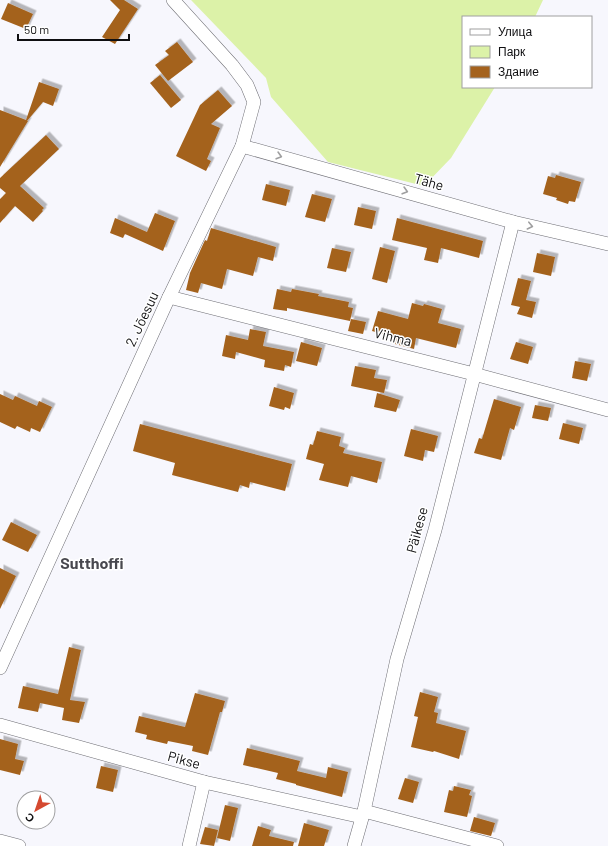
<svg xmlns="http://www.w3.org/2000/svg" width="608" height="846" viewBox="0 0 608 846" font-family="Barlow,sans-serif">
<defs>
<filter id="shadow"><feDropShadow dx="3.5" dy="-3.5" stdDeviation="0" flood-color="#0004"/></filter>
</defs>
<rect width="100%" height="100%" fill="#f7f7fd"/>
<polygon fill="#dcf2a8" points="191,0 543,0 535,17 463,17 463,87 495,87 451,158 424,186 328,162 271,97 266,78"/>
<g fill="#a4621d" filter="url(#shadow)">
<polygon points="110,0 124,0 138,9 115,44 102,37 120,10"/>
<polygon points="8,3 33,14 26,29 1,19"/>
<polygon points="177,42 193,62 168,81 155,65 169,55 165,51"/>
<polygon points="160,75 181,100 171,108 150,83"/>
<polygon points="39,82 59,89 53,106 43,102 27,121 28,121 0,167 0,110 26,120"/>
<polygon points="218,90 232,106 211,124 220,128 207,159 211,161 206,171 176,156 200,105"/>
<polygon points="46,135 59,149 20,186 44,208 42,210 43,211 33,222 15,206 0,223 0,199 6,193 0,188 0,178"/>
<polygon points="556,175 581,182 575,202 569,201 568,204 556,200 557,198 543,194 548,176 555,178"/>
<polygon points="266,184 290,190 286,206 262,200"/>
<polygon points="312,194 332,199 325,222 305,217"/>
<polygon points="358,207 376,211 372,229 354,225"/>
<polygon points="155,213 175,221 163,251 125,234 123,238 110,233 115,218 147,232"/>
<polygon points="397,218 483,241 479,258 441,248 438,263 424,260 427,248 392,240"/>
<polygon points="211,228 276,247 273,261 258,257 253,276 227,269 222,289 201,283 198,293 186,290 190,273 205,240 207,241"/>
<polygon points="380,247 395,251 387,283 372,279"/>
<polygon points="332,248 351,252 346,272 327,268"/>
<polygon points="537,253 555,257 551,276 533,272"/>
<polygon points="518,278 531,281 526,300 536,302 532,318 517,314 520,307 511,305"/>
<polygon points="277,289 291,292 292,289 319,294 318,296 349,302 348,307 353,308 350,321 287,308 287,311 273,309"/>
<polygon points="412,303 423,306 424,304 442,309 438,323 461,329 456,348 416,338 414,349 395,344 396,338 372,331 378,311 408,319"/>
<polygon points="351,319 366,322 363,334 348,331"/>
<polygon points="250,329 266,332 263,346 294,352 291,367 285,365 284,371 264,367 265,360 236,352 235,359 222,356 226,335 248,340"/>
<polygon points="301,342 322,348 317,366 296,361"/>
<polygon points="516,342 533,347 528,364 510,359"/>
<polygon points="575,361 591,364 587,381 572,378"/>
<polygon points="355,366 376,370 374,378 387,380 384,393 351,386"/>
<polygon points="274,387 294,393 290,409 285,407 284,410 269,406"/>
<polygon points="377,393 400,400 396,412 374,407"/>
<polygon points="0,394 13,400 15,396 37,406 39,401 52,407 40,432 31,428 30,432 17,426 15,429 0,422"/>
<polygon points="494,399 521,407 514,430 510,428 501,460 474,453 479,438 482,439"/>
<polygon points="535,405 551,408 548,421 532,418"/>
<polygon points="563,423 583,428 579,444 559,439"/>
<polygon points="140,424 292,464 285,491 250,482 249,488 240,485 238,492 172,475 175,463 133,451"/>
<polygon points="411,429 438,436 434,452 425,450 423,461 404,456"/>
<polygon points="317,431 341,437 339,446 345,448 343,453 382,462 377,483 351,476 348,487 319,480 324,464 306,459 310,444 313,445"/>
<polygon points="11,522 37,535 28,552 2,540"/>
<polygon points="0,568 16,576 0,609"/>
<polygon points="69,647 81,650 70,700 85,702 79,723 62,720 64,708 40,703 38,712 18,708 23,686 58,694"/>
<polygon points="420,692 438,697 434,712 438,713 436,723 466,731 459,759 434,751 433,752 411,747 418,717 414,716"/>
<polygon points="195,693 225,701 222,712 220,712 208,755 192,751 193,746 168,741 167,744 146,739 147,735 135,732 139,716 185,727"/>
<polygon points="0,739 18,744 15,759 24,761 20,775 0,770"/>
<polygon points="247,748 300,761 297,771 326,778 328,767 348,772 342,797 296,785 296,784 276,779 278,773 243,765"/>
<polygon points="101,766 118,770 113,792 96,788"/>
<polygon points="405,778 419,782 413,803 398,799"/>
<polygon points="454,786 471,790 469,795 472,796 467,817 444,812 449,790 453,791"/>
<polygon points="225,805 238,808 230,841 217,838"/>
<polygon points="474,817 495,823 491,836 470,831"/>
<polygon points="304,823 329,830 324,846 298,846"/>
<polygon points="258,826 271,830 269,836 294,842 293,846 252,846"/>
<polygon points="205,827 218,830 214,846 200,844"/>
</g>
<g fill="none" stroke-linecap="round" stroke-linejoin="round">
<g stroke="#6e6e74" stroke-width="14">
<g id="minor">
<polyline points="242,146 513,222 608,244"/>
<polyline points="169,297 474,374 608,410"/>
<polyline points="0,668 169,297 242,146 254,102 247,85 232,65 173,0"/>
<polyline points="0,725 204,782 362,817"/>
<polyline points="364,811 497,846"/>
<polyline points="0,841 19,846"/>
<polyline points="189,846 204,782"/>
<polyline points="354,846 364,811 397,659 435,530 513,222"/>
</g>
</g>
<use href="#minor" stroke="#fff" stroke-width="13"/>
</g>
<defs><path id="oneway-chevron" d="M-2-3.5L2.5 0L-2 3.5" fill="none" stroke-width="1.6" stroke-linecap="round" stroke-linejoin="round"/></defs>
<g stroke="#9f9fa0">
<use href="#oneway-chevron" transform="translate(279 156) rotate(16)"/>
<use href="#oneway-chevron" transform="translate(405 191) rotate(16)"/>
<use href="#oneway-chevron" transform="translate(530 226) rotate(13)"/>
</g>
<g text-anchor="middle" stroke-width="3" stroke-linejoin="round" paint-order="stroke">
<g font-size="14" fill="#0f0f11" stroke="#fff">
<text transform="translate(429 182) rotate(16)" y="5">Tähe</text>
<text transform="translate(142 319) rotate(-65)" y="5">2. Jõesuu</text>
<text transform="translate(393 337) rotate(14)" y="5">Vihma</text>
<text transform="translate(417 530) rotate(-75)" y="5">Päikese</text>
<text transform="translate(184 760) rotate(15)" y="5">Pikse</text>
</g>
<g font-size="16" font-weight="bold" fill="#48484e" stroke="#fff">
<text x="92" y="569">Sutthoffi</text>
</g>
</g>
<rect x="462" y="16" width="130" height="72" fill="#ffffff" stroke="#9f9fa0"/>
<rect x="470" y="29" width="20" height="6" fill="#ffffff" stroke="#9f9fa0"/>
<text x="498" y="36" font-size="12" fill="#0f0f11">Улица</text>
<rect x="470" y="46" width="20" height="12" fill="#dcf2a8" stroke="#9f9fa0"/>
<text x="498" y="56" font-size="12" fill="#0f0f11">Парк</text>
<rect x="470" y="66" width="20" height="12" fill="#a4621d" stroke="#9f9fa0"/>
<text x="498" y="76" font-size="12" fill="#0f0f11">Здание</text>
<g transform="translate(36 810) rotate(220)"><circle r="19" fill="#ffffff" stroke="#9f9fa0"/>
<path d="M0-3L7 15L0 10L-7 15Z" fill="#d54930"/>
<text y="-6" font-size="11" font-weight="bold" text-anchor="middle" fill="#0f0f11">С</text>
</g>
<path d="M18 34v6h111v-6" fill="none" stroke="#0f0f11" stroke-width="2"/>
<text x="24" y="34" font-size="12" fill="#0f0f11" stroke="#ffffff" stroke-width="3" paint-order="stroke">50 m</text>
</svg>
